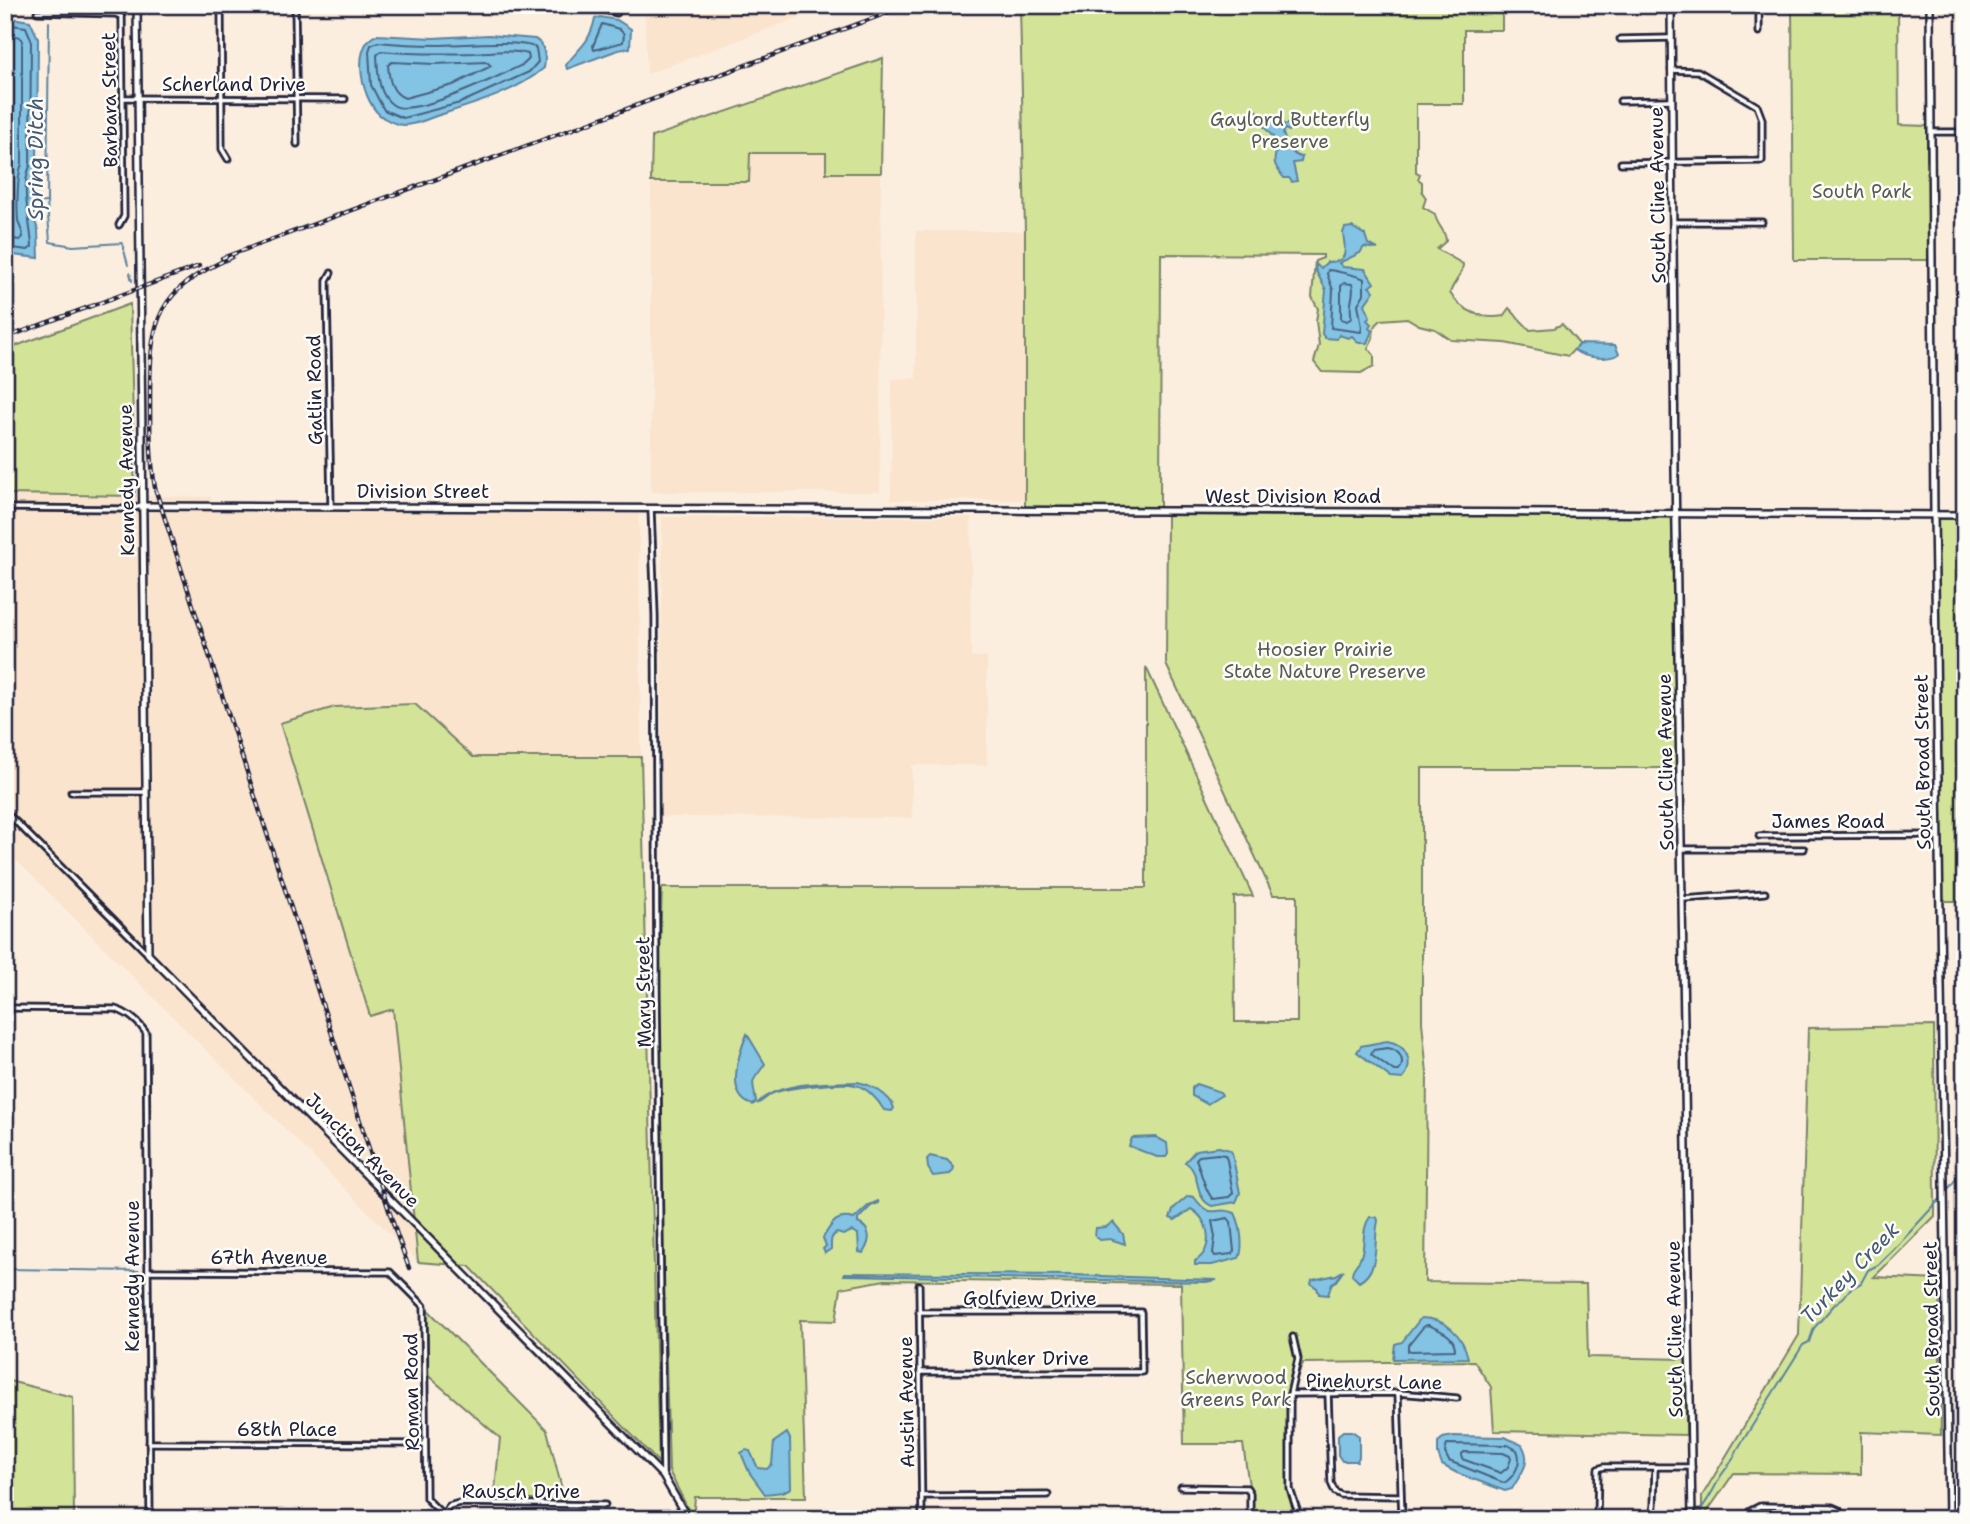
<svg xmlns="http://www.w3.org/2000/svg" width="1970" height="1524" viewBox="0 0 1970 1524" font-family="'Shantell Sans',sans-serif">
<rect width="100%" height="100%" fill="#fbeedf"/>
<filter id="ink" filterUnits="userSpaceOnUse"><feTurbulence type="fractalNoise" baseFrequency=".0143" numOctaves="2"/><feDisplacementMap in="SourceGraphic" scale="14" xChannelSelector="R" yChannelSelector="G"/><feConvolveMatrix kernelMatrix="1 2 1 2 8 2 1 2 1" color-interpolation-filters="sRGB"/></filter>
<g filter="url(#ink)">
<g fill="#fae4ce">
<polygon points="644,5 833,5 647,74"/>
<polygon points="749,153 826,153 827,172 881,173 880,492 651,492 651,182 749,182"/>
<polygon points="916,231 1025,231 1025,500 891,500 892,379 916,378"/>
<polygon points="5,494 211,497 212,512 639,514 641,757 473,757 414,704 371,1016 393,1009 418,1262 5,849"/>
<polygon points="662,517 971,517 971,657 987,657 987,765 912,765 912,818 661,817"/>
</g>
<g fill="#d3e498" stroke="#7a836a" stroke-width="2">
<path d="M1020 5H1502V30H1464V104H1416V172L1420 174 1418 179 1422 182V192L1426 198 1423 207 1435 214C1436 225 1446 230 1446 241L1437 249 1463 264C1463 276 1453 282 1450 293 1461 311 1483 320 1503 316L1509 308 1530 330 1554 328 1562 324 1579 344 1568 356 1505 343 1451 340 1435 329 1419 325 1407 318 1381 320 1374 327 1373 338 1368 348 1374 355V366L1361 373 1322 372 1314 362 1319 345 1316 321 1318 309 1312 297 1315 261 1323 258V255L1161 254 1160 507H1025V231Z"/>
<polygon points="1856,5 1898,7 1899,125 1927,126 1930,260 1794,260 1792,6"/>
<polygon points="883,58 881,173 826,173 826,153 750,153 749,182 651,182 652,137"/>
<polygon points="130,304 135,496 5,494 5,350"/>
<polygon points="1310,512 1673,517 1677,768 1422,768 1422,1022 1427,1073 1425,1282 1586,1284 1588,1357 1686,1359 1686,1435 1494,1431 1491,1387 1474,1361 1303,1363 1290,1394 1290,1489 1300,1519 1250,1519 1250,1493 1243,1444 1184,1444 1181,1284 885,1280 841,1288 836,1321 800,1320 806,1497 695,1497 693,1519 669,1471 657,1028 662,888 1146,888 1146,667 1253,896 1234,897 1235,1022 1297,1022 1297,895 1273,895 1166,664 1167,515 1308,516"/>
<polygon points="1934,514 1965,515 1965,901 1946,901 1942,897"/>
<polygon points="415,704 473,757 641,757 659,1463 469,1266 418,1262 393,1009 370,1016 280,723 335,707"/>
<polygon points="1934,1026 1935,1216 1874,1277 1939,1280 1941,1435 1861,1432 1861,1474 1734,1473 1702,1519 1702,1496 1799,1335 1808,1028"/>
<polygon points="424,1306 547,1430 566,1505 494,1499 500,1438 425,1373"/>
<polygon points="5,1380 73,1397 74,1519 5,1519"/>
</g>
<g fill="#83c3e4" stroke="#5c83a0" stroke-width="2">
<polygon points="5,17 30,21 38,38 37,167 33,176 34,218 38,230 39,258 5,254"/>
<path d="M600 17 617 20 631 29 630 48 618 50 567 69 566 65C581 45 588 46 595 19Z"/>
<path d="M377 35 433 38 489 35 535 39C546 45 546 57 544 68 515 93 471 105 436 116 426 120 415 125 404 125 398 125 389 121 384 118 362 106 349 44 377 35Z"/>
<path d="M1257 110 1260 117 1265 119 1273 117 1279 120 1282 117 1281 123 1286 125 1291 121V129L1289 131 1285 129 1283 134C1287 143 1290 156 1302 157L1301 162 1293 163 1297 181 1292 182 1289 178H1284C1272 163 1273 162 1278 144 1269 130 1260 127 1257 110Z"/>
<path d="M1352 227 1365 235 1368 244 1378 249 1364 247 1360 253 1339 263 1343 267 1365 269 1374 283 1369 287 1374 291 1365 304 1370 317 1367 320 1371 324 1369 328 1372 331 1367 343H1359L1352 336 1348 338 1339 335 1337 339 1325 338 1322 334 1326 290 1315 269 1316 265 1321 268 1327 262C1350 263 1345 249 1343 233L1345 228Z"/>
<path d="M1579 344 1615 345 1619 354C1608 361 1584 358 1574 350Z"/>
<path d="M747 1034 765 1064C750 1086 752 1075 756 1102L753 1105C724 1097 739 1053 747 1034Z"/>
<path d="M1387 1041C1407 1044 1415 1063 1403 1079L1391 1078 1357 1052 1361 1046Z"/>
<path d="M857 1082C870 1084 890 1095 894 1108L892 1111 884 1110C878 1100 867 1087 855 1085 841 1081 784 1088 771 1094 767 1097 762 1101 757 1104 777 1081 828 1083 857 1082Z"/>
<polygon points="1196,1084 1220,1092 1222,1095 1207,1104 1192,1096 1192,1088"/>
<polygon points="1156,1137 1167,1143 1168,1154 1166,1157 1157,1157 1129,1146 1132,1138"/>
<path d="M1219 1147 1230 1150 1232 1153 1240 1193 1236 1202 1212 1206C1193 1199 1202 1172 1185 1162L1196 1150Z"/>
<polygon points="930,1156 947,1160 954,1167 953,1171 950,1174 933,1176 928,1168 927,1159"/>
<path d="M1188 1196 1194 1197C1213 1223 1214 1204 1235 1213 1241 1225 1244 1248 1239 1258L1212 1265H1195V1261C1215 1250 1210 1219 1191 1209L1175 1220 1170 1218 1174 1208Z"/>
<path d="M878 1201 879 1203 871 1206 858 1219V1223C872 1229 871 1241 863 1253L859 1252 858 1234 852 1231 843 1235 837 1233C830 1236 831 1242 831 1249L825 1253 823 1249 826 1246 823 1238C832 1223 836 1214 854 1219L869 1205Z"/>
<path d="M1370 1217H1377L1378 1221C1373 1241 1381 1270 1359 1282L1352 1275C1352 1268 1355 1267 1359 1261 1367 1247 1360 1230 1370 1217Z"/>
<polygon points="1113,1222 1123,1234 1125,1244 1110,1239 1100,1240 1095,1236 1096,1228 1106,1227"/>
<polygon points="1344,1270 1336,1281 1332,1283 1328,1295 1319,1294 1317,1288 1311,1284 1312,1280 1336,1275"/>
<polygon points="845,1273 1072,1275 1217,1280 1206,1282 844,1275"/>
<path d="M1421 1318C1446 1318 1463 1335 1468 1358L1393 1359 1395 1344 1402 1342Z"/>
<polygon points="1352,1431 1359,1436 1359,1457 1357,1461 1342,1461 1338,1455 1338,1435 1343,1431"/>
<polygon points="787,1433 790,1439 791,1488 783,1492 765,1494 749,1472 741,1453 746,1450 750,1451 758,1468 767,1469 772,1464 774,1442"/>
<path d="M1453 1436 1505 1437 1522 1445C1533 1463 1520 1474 1512 1489L1505 1491 1457 1473 1442 1465 1438 1454V1442L1443 1438Z"/>
<polygon points="1766,1510 1830,1511 1836,1519 1747,1519 1753,1513"/>
</g>
<g fill="none" stroke-linecap="round" stroke-linejoin="round">
<g stroke="#49627f" stroke-width="2">
<path d="M5 24 26 27 31 39 30 166C20 189 31 223 32 247L28 250 5 247"/>
<polygon points="602,24 619,29 624,34 623,42 594,50 593,46"/>
<path d="M5 33 20 37 22 40V164C17 174 17 209 18 220 19 227 23 230 23 237L20 240 5 238"/>
<path d="M378 42C397 44 419 45 438 45 460 45 519 39 536 48L538 62 529 72 460 103 403 118 384 110 371 85 369 51 371 45Z"/>
<polyline points="5,45 11,49 11,162 7,177 8,225 5,228"/>
<path d="M381 51C411 54 443 54 474 53 490 52 511 49 528 54L529 59 524 64C501 75 413 119 393 105 377 94 378 71 377 55Z"/>
<path d="M392 62 434 64 487 62 491 66 453 85 405 98C391 93 389 79 388 65Z"/>
<path d="M1328 270C1332 270 1360 276 1364 279V294L1358 304 1362 327 1361 332 1331 328 1333 290 1327 274Z"/>
<path d="M1344 283 1352 284C1356 295 1347 303 1352 318L1347 321 1341 319V286Z"/>
<path d="M1388 1048C1400 1050 1406 1061 1399 1071H1394L1371 1054 1373 1050Z"/>
<path d="M1218 1154 1225 1155 1227 1160 1233 1193 1229 1197 1213 1199C1205 1192 1201 1171 1196 1159L1199 1156Z"/>
<polygon points="1228,1218 1231,1222 1234,1251 1232,1254 1215,1256 1213,1253 1215,1237 1212,1221"/>
<path d="M1428 1325C1441 1331 1455 1335 1455 1350L1408 1351V1346L1424 1326Z"/>
<path d="M1447 1444 1508 1445 1517 1450C1523 1463 1514 1477 1504 1483L1449 1461 1445 1453Z"/>
<polygon points="1464,1452 1503,1453 1510,1456 1511,1459 1508,1467 1501,1473 1462,1459 1461,1455"/>
<polyline points="1758,1519 1828,1519"/>
</g>
<g stroke="#5c83a0" stroke-width="2">
<polyline points="49,22 47,202 50,242 73,246 122,243 128,265"/>
<polyline points="35,203 46,202"/>
<polyline points="130,273 132,281"/>
<polyline points="1947,1191 1965,1166"/>
<polyline points="5,1269 140,1271"/>
<path d="M1698 1513C1707 1502 1713 1491 1719 1479 1725 1468 1733 1463 1737 1450L1803 1345 1809 1342 1814 1328 1835 1304 1844 1297 1850 1289 1861 1283 1868 1270 1878 1265 1898 1245 1941 1198"/>
</g>
<g stroke="#22223b" stroke-width="9">
<g id="street">
<polyline points="221,5 222,149 228,159"/>
<polyline points="295,5 297,144"/>
<polyline points="583,5 617,13"/>
<polyline points="1759,5 1759,32"/>
<polyline points="37,12 116,14 122,17 124,216 119,225"/>
<polyline points="1620,39 1671,38"/>
<polyline points="124,98 345,99"/>
<polyline points="1620,101 1672,100"/>
<polyline points="1931,132 1965,132"/>
<polyline points="1621,163 1762,161 1762,119 1757,106 1698,71 1671,70"/>
<polyline points="1673,222 1762,222"/>
<polyline points="331,507 327,288 327,280 331,273"/>
<polyline points="5,508 130,509 142,506"/>
<polyline points="651,509 655,615 657,992 663,1475"/>
<polyline points="71,792 144,792"/>
<polyline points="5,811 147,953"/>
<polyline points="1759,836 1939,835"/>
<polyline points="1682,849 1804,849"/>
<polyline points="1683,899 1765,893"/>
<path d="M5 1008 115 1009C129 1013 138 1021 146 1033L150 1519"/>
<polyline points="148,1271 390,1272 424,1306 426,1498 443,1515 443,1519"/>
<polyline points="919,1285 922,1519"/>
<polyline points="919,1312 1141,1312 1142,1372 920,1372"/>
<polyline points="1293,1337 1298,1359 1290,1394 1290,1489 1300,1519"/>
<polyline points="1328,1393 1331,1483 1335,1492 1341,1495 1399,1496"/>
<polyline points="1398,1393 1402,1519"/>
<polyline points="1290,1394 1398,1393 1457,1398"/>
<polyline points="149,1443 425,1444"/>
<polyline points="1181,1487 1247,1488 1250,1493 1250,1519"/>
<polyline points="922,1496 1048,1495"/>
<polyline points="443,1515 449,1506 459,1503 605,1505"/>
<polyline points="1597,1519 1598,1469 1604,1467 1692,1467"/>
<polyline points="1652,1519 1654,1505 1655,1467"/>
<polyline points="1743,1519 1750,1511 1760,1506 1832,1507 1839,1510 1844,1519"/>
</g>
</g>
<g stroke="#22223b" stroke-width="10">
<g id="secondary">
<polyline points="137,5 148,954 663,1476 688,1519"/>
<polyline points="1671,5 1675,470 1692,1519"/>
<polyline points="1930,5 1934,514 1949,1519"/>
<polyline points="142,506 1965,515"/>
</g>
</g>
<use href="#street" stroke="#fdfcf7" stroke-width="3.5"/>
<use href="#secondary" stroke="#fdfcf7" stroke-width="5"/>
<g stroke="#22223b" stroke-width="4.5">
<g id="rail">
<path d="M232 257C157 290 150 318 150 397 150 428 150 458 155 488L396 1232 409 1268"/>
<polyline points="222,258 909,5"/>
<polyline points="5,338 199,266"/>
</g>
</g>
<use href="#rail" stroke="#fdfcf7" stroke-width="2" stroke-dasharray="5" stroke-linecap="butt"/>
</g>
</g>
<g text-anchor="middle" stroke-width="5" stroke-linejoin="round" paint-order="stroke">
<g font-size="19" fill="#22223b" stroke="#fdfcf7">
<text x="234" y="91">Scherland Drive</text>
<text transform="translate(109 100) rotate(-91)" y="7">Barbara Street</text>
<text transform="translate(1657 195) rotate(-91)" y="7">South Cline Avenue</text>
<text transform="translate(314 390) rotate(-91)" y="7">Gatlin Road</text>
<text transform="translate(126 480) rotate(-91)" y="7">Kennedy Avenue</text>
<text x="423" y="498">Division Street</text>
<text x="1293" y="503">West Division Road</text>
<text transform="translate(1665 762) rotate(-91)" y="7">South Cline Avenue</text>
<text transform="translate(1922 762) rotate(-91)" y="7">South Broad Street</text>
<text x="1828" y="828">James Road</text>
<text transform="translate(643 992) rotate(-91)" y="7">Mary Street</text>
<text transform="translate(363 1150) rotate(45)" y="7">Junction Avenue</text>
<text x="269" y="1264">67th Avenue</text>
<text transform="translate(132 1276) rotate(-90)" y="7">Kennedy Avenue</text>
<text x="1030" y="1305">Golfview Drive</text>
<text transform="translate(1674 1329) rotate(-91)" y="7">South Cline Avenue</text>
<text transform="translate(1931 1329) rotate(-91)" y="7">South Broad Street</text>
<text x="1031" y="1365">Bunker Drive</text>
<text transform="translate(1374 1381) rotate(1)" y="7">Pinehurst Lane</text>
<text transform="translate(411 1392) rotate(-91)" y="7">Roman Road</text>
<text transform="translate(906 1402) rotate(-91)" y="7">Austin Avenue</text>
<text x="287" y="1436">68th Place</text>
<text x="521" y="1498">Rausch Drive</text>
</g>
<g font-size="19" fill="#575c57" stroke="#fdfcf7">
<text x="1290" y="126">Gaylord Butterfly<tspan x="1290" dy="22">Preserve</tspan></text>
<text x="1862" y="198">South Park</text>
<text x="1325" y="656">Hoosier Prairie<tspan x="1325" dy="22">State Nature Preserve</tspan></text>
<text x="1236" y="1384">Scherwood<tspan x="1236" dy="22">Greens Park</tspan></text>
</g>
<g font-size="21" font-style="italic" fill="#445a76" stroke="#fdfcf7">
<text transform="translate(36 159) rotate(-90)" y="7">Spring Ditch</text>
<text transform="translate(1850 1273) rotate(-46)" y="7">Turkey Creek</text>
</g>
</g>
<rect width="1970" height="1524" fill="none" stroke="#fdfcf7" stroke-width="28"/>
<rect x="14" y="14" width="1942" height="1496" fill="none" stroke="#22223b" stroke-width="2.5" filter="url(#ink)"/>
</svg>
